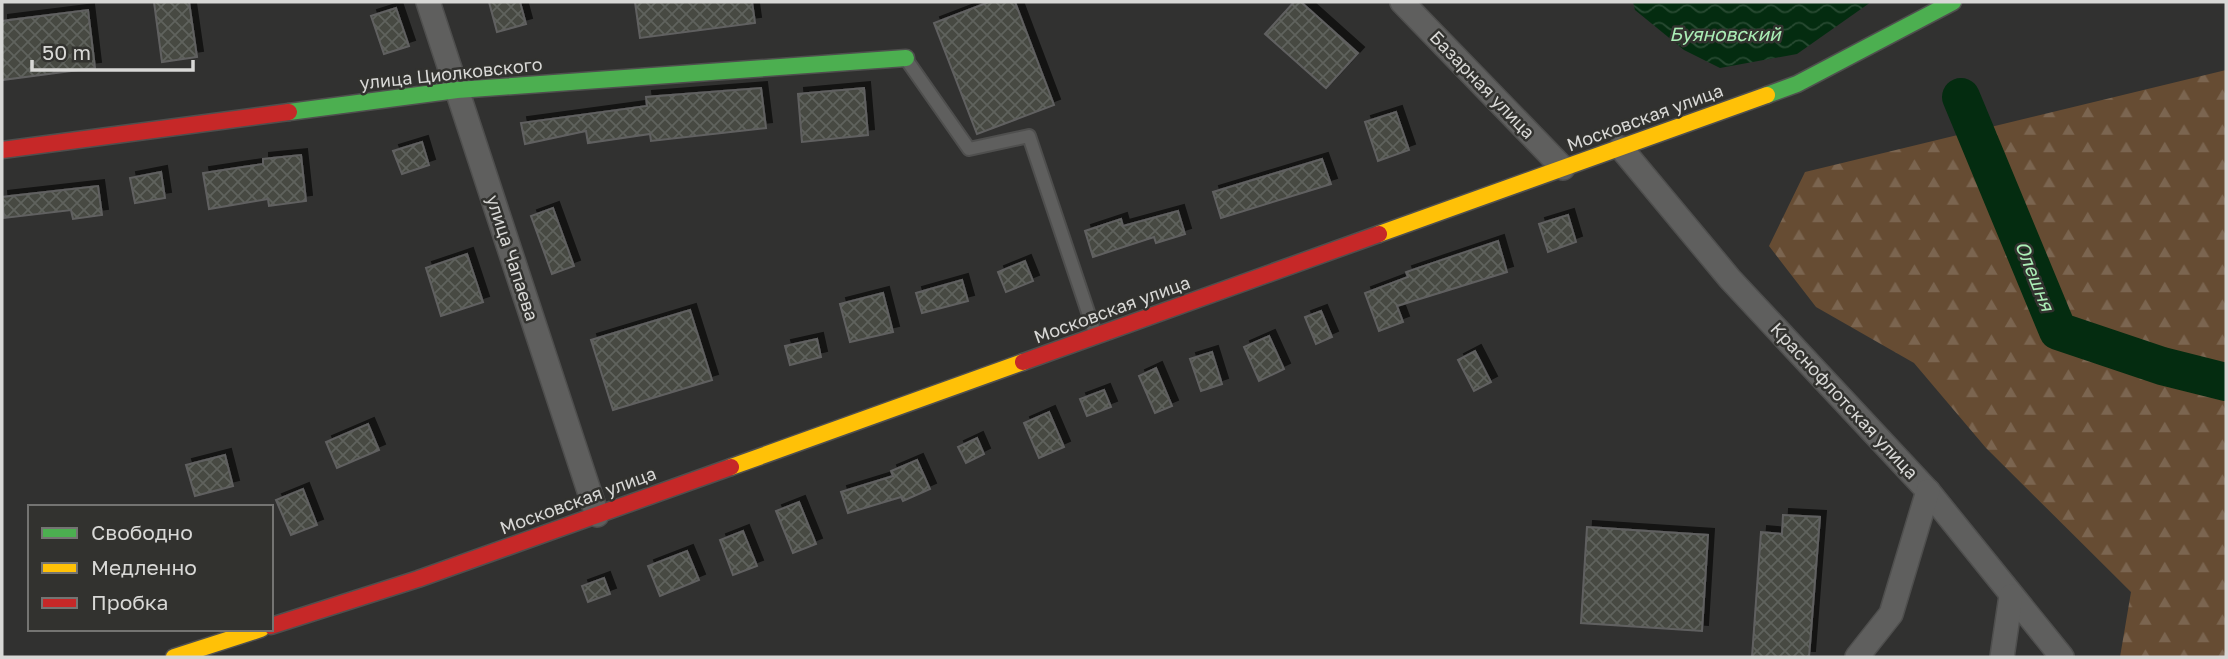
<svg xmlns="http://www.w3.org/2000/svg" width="2228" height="659" viewBox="0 0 2228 659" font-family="'Golos Text',sans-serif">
<defs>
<pattern id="forest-firs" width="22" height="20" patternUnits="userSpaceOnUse" patternTransform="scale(1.75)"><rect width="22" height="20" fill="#664c33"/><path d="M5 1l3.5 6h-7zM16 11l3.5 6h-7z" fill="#7b6550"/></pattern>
<pattern id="water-waves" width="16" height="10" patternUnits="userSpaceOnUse" patternTransform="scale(1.75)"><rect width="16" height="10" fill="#042c10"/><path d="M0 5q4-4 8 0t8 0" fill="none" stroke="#284a32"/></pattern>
<pattern id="building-cross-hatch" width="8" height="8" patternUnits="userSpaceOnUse" patternTransform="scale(1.75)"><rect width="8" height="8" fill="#464942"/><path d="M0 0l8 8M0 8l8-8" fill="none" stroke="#60625d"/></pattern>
<filter id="shadow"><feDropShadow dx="6" dy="-6" stdDeviation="0" flood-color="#0009"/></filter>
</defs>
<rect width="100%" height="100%" fill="#313130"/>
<polygon fill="url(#forest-firs)" points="2226,70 2226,657 2120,657 2131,592 1986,448 1914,363 1816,307 1769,246 1805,172"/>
<polygon fill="url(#water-waves)" points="1633,2 1871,2 1797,54 1720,68 1684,50 1635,10"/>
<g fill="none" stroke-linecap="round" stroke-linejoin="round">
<polyline stroke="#042c10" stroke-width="38" points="1961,97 2058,331 2162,366 2226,382"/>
</g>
<g fill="url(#building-cross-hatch)" stroke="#616161" stroke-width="2" filter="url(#shadow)">
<polygon points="154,2 189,2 197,57 162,62"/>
<polygon points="489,2 520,2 526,24 497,32"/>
<polygon points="635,2 752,2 755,23 640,38"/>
<polygon points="989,2 1015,2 1054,105 977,134 934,23"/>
<polygon points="1294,2 1301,2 1358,53 1326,88 1265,34"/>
<polygon points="396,8 409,46 384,54 371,16"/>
<polygon points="88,10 95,68 2,80 2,21"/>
<polygon points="761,88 766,128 651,141 650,134 588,143 586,131 525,144 521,123 647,106 646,97"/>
<polygon points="864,88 868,135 802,142 798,94"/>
<polygon points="1396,112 1409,150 1378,161 1365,122"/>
<polygon points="422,142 429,165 402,174 393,151"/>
<polygon points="301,155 306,201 269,206 268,199 209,209 203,173 263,164 263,159"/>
<polygon points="1322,159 1331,184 1221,218 1213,192"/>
<polygon points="161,172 165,198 135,203 130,178"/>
<polygon points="98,186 102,215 73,219 71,210 4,218 2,197"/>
<polygon points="553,208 574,266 552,274 531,216"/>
<polygon points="1178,211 1185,234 1156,243 1154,237 1093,257 1085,231 1121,219 1123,226"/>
<polygon points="1568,215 1576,242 1548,252 1539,224"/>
<polygon points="1498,241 1507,272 1397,306 1403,322 1379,331 1365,293 1408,277 1406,272"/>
<polygon points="467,254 483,302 441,316 426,268"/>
<polygon points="1025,261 1033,281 1006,292 998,272"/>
<polygon points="962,280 968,301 922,313 916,293"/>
<polygon points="883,293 893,332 850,342 840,304"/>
<polygon points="690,310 712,380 613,410 591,340"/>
<polygon points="1321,311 1332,337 1316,344 1305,317"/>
<polygon points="1269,336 1284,369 1259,381 1244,347"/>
<polygon points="817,339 821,357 790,365 785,346"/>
<polygon points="1475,351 1491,382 1474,391 1458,360"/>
<polygon points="1212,352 1222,384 1201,391 1190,359"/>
<polygon points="1156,368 1172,406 1155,413 1139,376"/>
<polygon points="1104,390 1111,407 1087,416 1080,399"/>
<polygon points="1049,412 1064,447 1039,458 1024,423"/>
<polygon points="368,424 379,450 337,468 326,442"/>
<polygon points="977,438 984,454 966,463 958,447"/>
<polygon points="225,455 233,486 195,496 186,465"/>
<polygon points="917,460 930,489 903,501 901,497 848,513 841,492 893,476 891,471"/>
<polygon points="303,489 317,525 291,535 276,500"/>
<polygon points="799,502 816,544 793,553 776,511"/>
<polygon points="1783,515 1820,517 1809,657 1752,657 1761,532 1782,534"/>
<polygon points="1587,527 1708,535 1702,631 1581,623"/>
<polygon points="743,531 757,566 733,575 720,540"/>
<polygon points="687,551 699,580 660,596 648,566"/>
<polygon points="604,578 610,594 588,602 582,586"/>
</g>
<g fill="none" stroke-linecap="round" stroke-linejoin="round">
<g stroke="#4f4f4e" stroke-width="16">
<polyline id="lane" points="906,59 969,149 1029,136 1095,333"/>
</g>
<g stroke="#4f4f4e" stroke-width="26">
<g id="street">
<polyline points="428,2 597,515"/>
<polyline points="1402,2 1563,168"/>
<polyline points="1621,148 1730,279 1928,491 2062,657"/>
<polyline points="1857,657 1891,614 1928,491"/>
<polyline points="2002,657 2011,596"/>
</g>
</g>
<g stroke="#4f4f4e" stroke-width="19">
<g id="fast">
<polyline points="1767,95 1797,84 1953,2"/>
<polyline points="289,112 457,90 906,58"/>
</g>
</g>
<g stroke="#4f4f4e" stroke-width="19">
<g id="slow">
<polyline points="1379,234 1767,95"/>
<polyline points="731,467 1023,362"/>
<polyline points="174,657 261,629"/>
</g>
</g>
<g stroke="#4f4f4e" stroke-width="19">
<g id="jam">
<polyline points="2,150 289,112"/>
<polyline points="1023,362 1379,234"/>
<polyline points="271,626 418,579 731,467"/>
</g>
</g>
<use href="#lane" stroke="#5f5f5e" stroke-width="12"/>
<use href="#street" stroke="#5f5f5e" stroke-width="23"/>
<use href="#fast" stroke="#4caf50" stroke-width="16"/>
<use href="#slow" stroke="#ffc107" stroke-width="16"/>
<use href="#jam" stroke="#c62828" stroke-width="16"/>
</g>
<g text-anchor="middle" stroke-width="5" stroke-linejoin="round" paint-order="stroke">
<g font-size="18" fill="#d8d8d6" stroke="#32322f">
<text transform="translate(451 74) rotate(-6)" y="6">улица Циолковского</text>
<text transform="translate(1482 85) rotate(46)" y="6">Базарная улица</text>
<text transform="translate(1645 118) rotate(-20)" y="6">Московская улица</text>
<text transform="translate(512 258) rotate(72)" y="6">улица Чапаева</text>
<text transform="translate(1112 310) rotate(-20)" y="6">Московская улица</text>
<text transform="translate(1844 401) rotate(47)" y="6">Краснофлотская улица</text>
<text transform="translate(578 501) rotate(-20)" y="6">Московская улица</text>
</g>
<g font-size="19" font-style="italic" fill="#abeeb6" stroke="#32322f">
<text x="1725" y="41">Буяновский</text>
<text transform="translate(2035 276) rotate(68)" y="7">Олешня</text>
</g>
</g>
<rect width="2228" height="659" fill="none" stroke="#d8d8d6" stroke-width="7"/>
<rect x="28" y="505" width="245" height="126" fill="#32322f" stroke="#747472" stroke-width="2"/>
<rect x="42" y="528" width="35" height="10" fill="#4caf50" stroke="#747472" stroke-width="2"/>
<text x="91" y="540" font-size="21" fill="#d8d8d6">Свободно</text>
<rect x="42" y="563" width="35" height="10" fill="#ffc107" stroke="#747472" stroke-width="2"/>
<text x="91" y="575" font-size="21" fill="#d8d8d6">Медленно</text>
<rect x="42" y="598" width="35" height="10" fill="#c62828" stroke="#747472" stroke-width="2"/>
<text x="91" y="610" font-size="21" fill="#d8d8d6">Пробка</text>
<path d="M32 60v10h161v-10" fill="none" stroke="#d8d8d6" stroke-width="3.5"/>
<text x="42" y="60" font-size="21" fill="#d8d8d6" stroke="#32322f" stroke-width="5" paint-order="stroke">50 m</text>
</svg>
